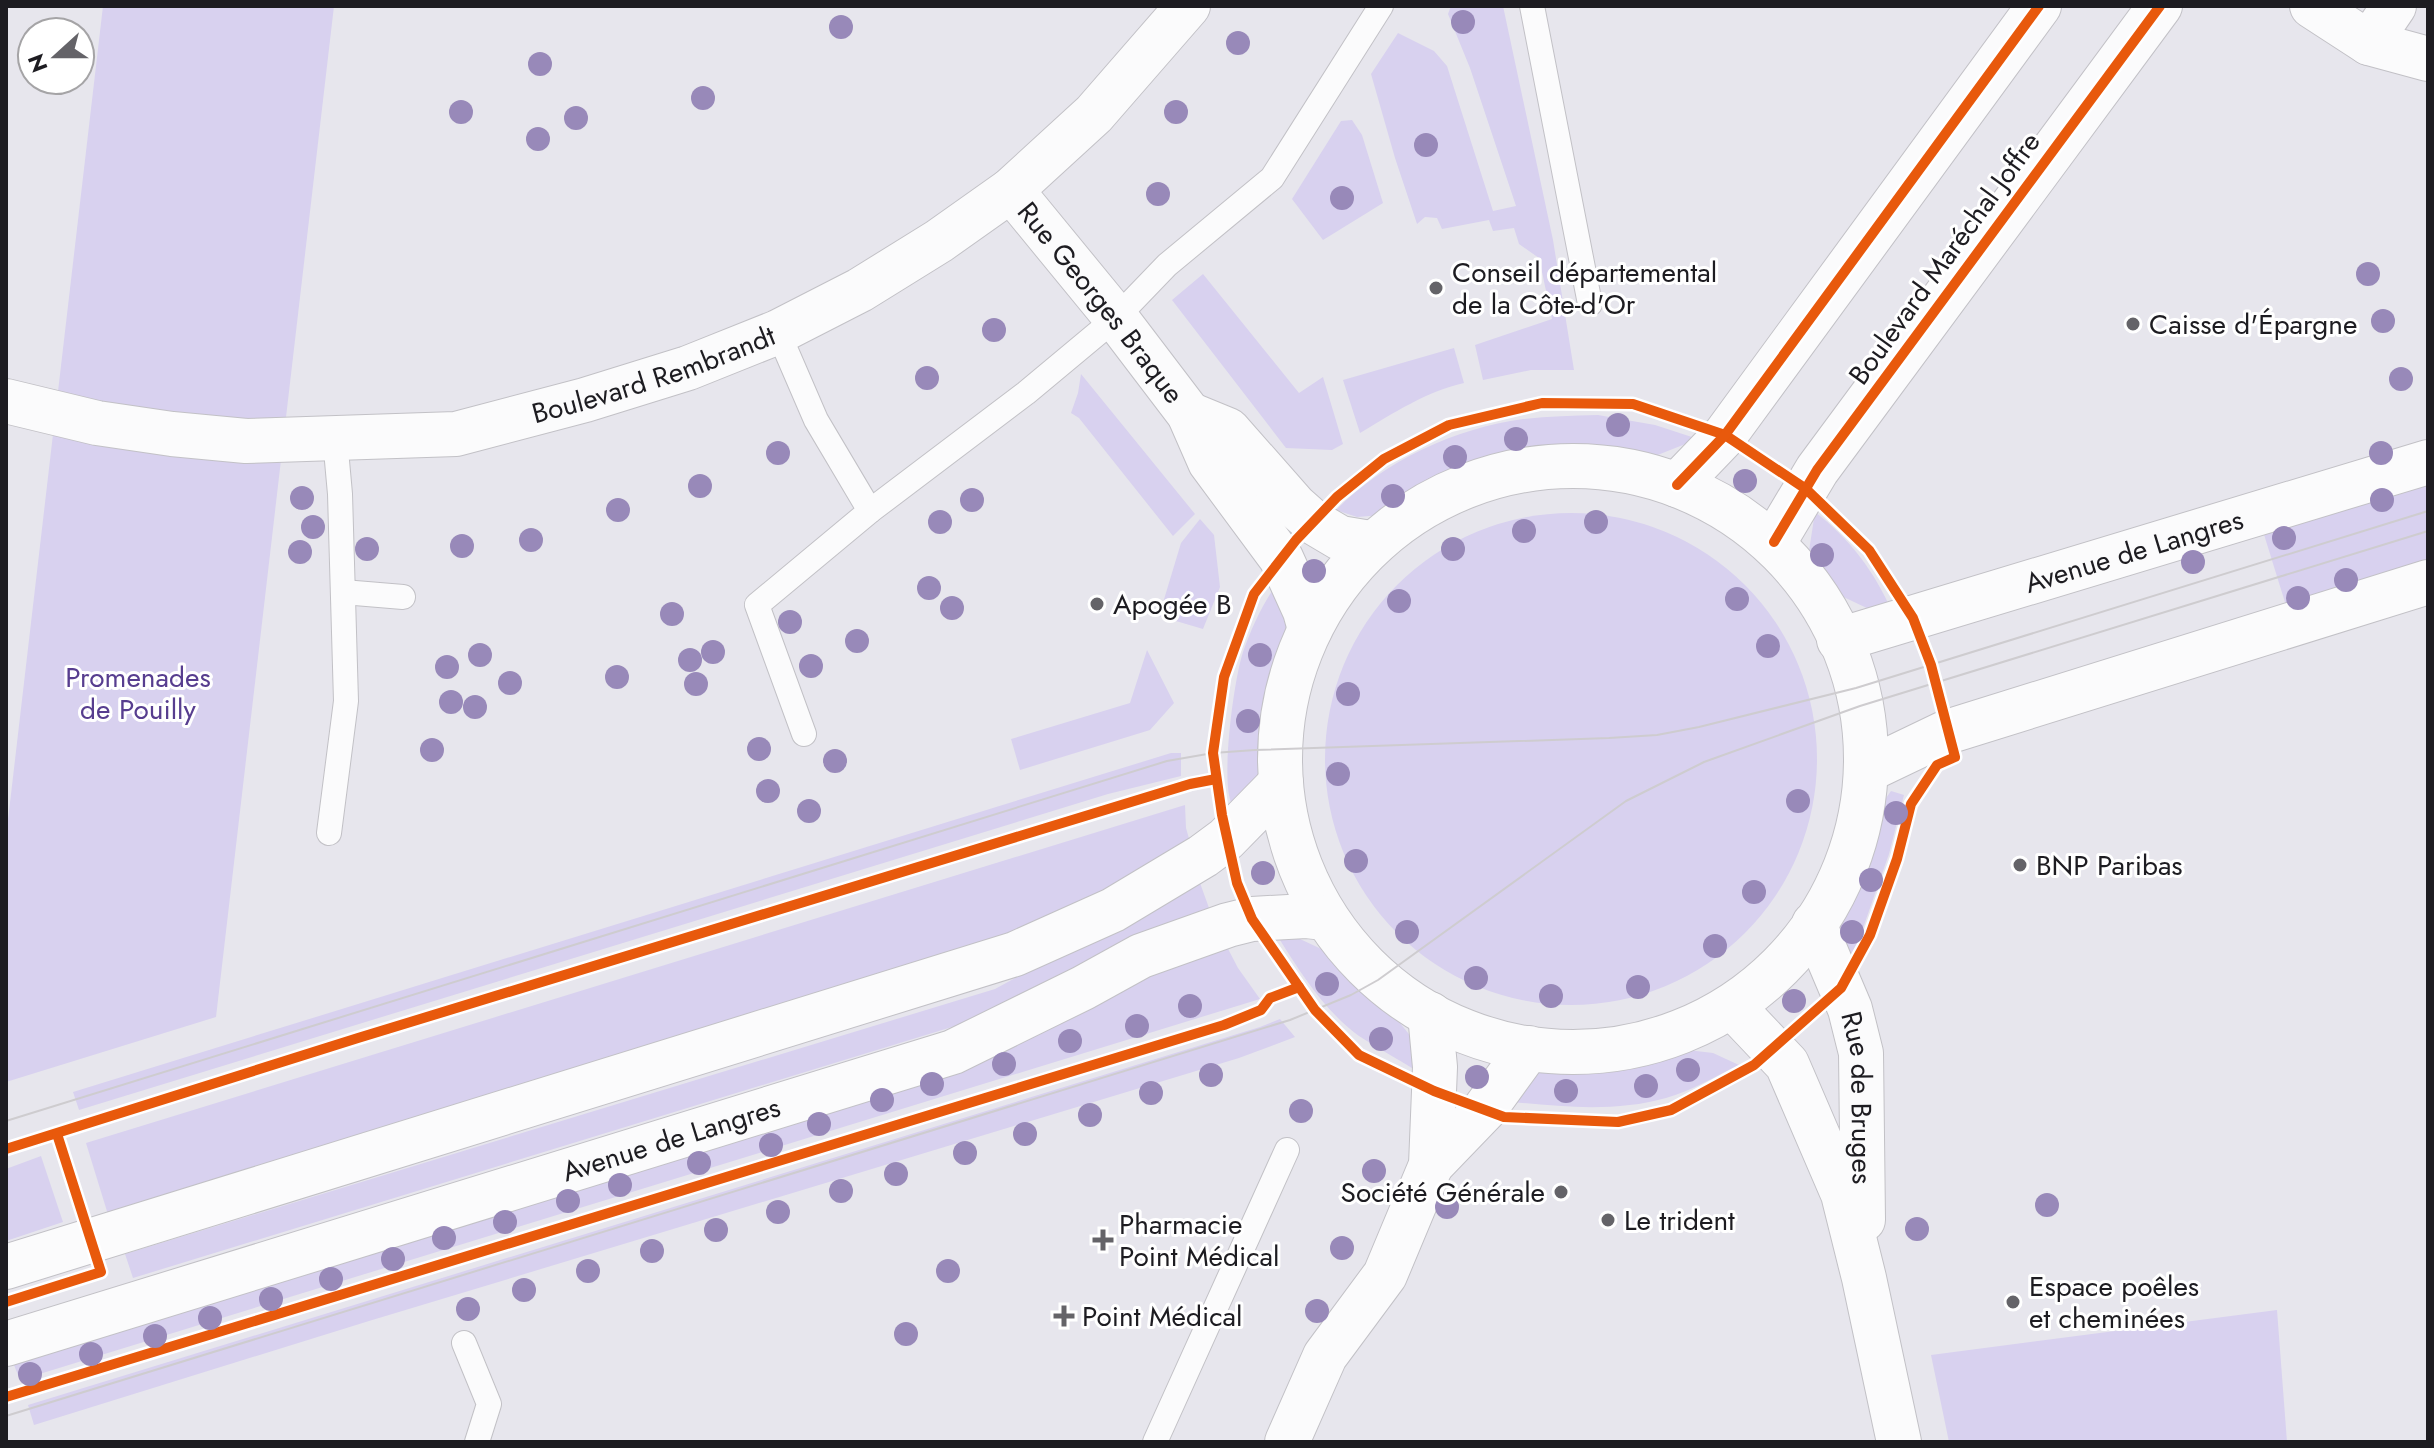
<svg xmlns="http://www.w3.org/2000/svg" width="2434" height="1448" viewBox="0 0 2434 1448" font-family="Jost,sans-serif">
<rect width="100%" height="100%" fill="#e7e6ed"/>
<g fill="#d8d1ef">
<polygon points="103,6 334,6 216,1017 6,1082 6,837"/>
<polygon points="1451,6 1503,6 1553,240 1574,370 1531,370 1483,380 1475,345 1552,319 1539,258 1519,244 1514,228 1493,231 1489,220 1442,229 1437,218 1425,217 1417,224 1395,158 1371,74 1398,33 1434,51 1447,66 1493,211 1516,206 1470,68 1448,14"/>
<polygon points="1352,120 1362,135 1383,203 1323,240 1292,199 1341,121"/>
<polygon points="1203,274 1299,393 1323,377 1343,444 1332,450 1286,448 1172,300"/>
<path d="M1454 348 1464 383C1427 391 1392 414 1360 433L1343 380Z"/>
<polygon points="1081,374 1195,514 1173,536 1079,418 1071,413 1078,393"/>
<path d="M1598 415 1655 425 1698 439 1645 460 1574 452 1478 471 1435 488 1382 515 1357 517 1336 510C1384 461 1456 428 1523 419 1548 416 1573 416 1598 415Z"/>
<polygon points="2428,477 2428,568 2288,612 2262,528"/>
<path d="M1815 512C1849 538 1875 572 1892 612L1871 610 1833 592 1809 551Z"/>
<circle cx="1571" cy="759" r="246"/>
<polygon points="1200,519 1214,535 1220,587 1203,629 1159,616 1181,543"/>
<path d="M1276 585 1289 628 1287 642 1270 703 1261 764 1255 787 1238 812C1236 809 1233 806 1231 802 1221 777 1234 679 1243 652 1251 629 1262 605 1276 585Z"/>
<polygon points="1147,650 1174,703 1150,730 1020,770 1011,739 1130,703"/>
<polygon points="1171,753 1181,753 1181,776 1108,794 79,1110 73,1092"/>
<polygon points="1891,791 1904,795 1889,854 1850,965 1837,928 1840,916 1859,872 1884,801"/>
<polygon points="1185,805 1186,828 1192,849 1080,910 110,1221 86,1143"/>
<polygon points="1192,883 1200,883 1213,919 1040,1000 133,1278 125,1254 995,989"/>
<path d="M1300 939 1332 954 1343 965 1352 981 1382 1004 1400 1023 1412 1038 1423 1075C1402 1061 1380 1050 1359 1036 1326 1012 1301 974 1280 940Z"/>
<polygon points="1226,945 1238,968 1260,999 20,1380 14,1365 559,1193 1039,1035 1078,1010 1167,965"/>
<polygon points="1280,1019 1295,1037 1239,1058 369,1321 34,1425 28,1405 1260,1027"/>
<path d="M1671 1048 1713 1053 1739 1065C1716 1076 1691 1091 1666 1098 1617 1112 1563 1107 1513 1102L1533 1069H1566L1607 1065Z"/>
<polygon points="41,1156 63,1222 6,1241 6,1169"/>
<polygon points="2277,1310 2287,1442 1949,1442 1931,1355"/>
</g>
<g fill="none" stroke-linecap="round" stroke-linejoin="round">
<g stroke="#c2c1c6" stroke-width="26">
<g id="service">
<polyline points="1532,6 1590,304"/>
<polyline points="778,332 816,420 870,511 757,605 804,734"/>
<polyline points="870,511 1026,393 1116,318 1167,265 1272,178 1381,6"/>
<polyline points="343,592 403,597"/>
<polyline points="329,833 346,701 340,494 335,439"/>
<polyline points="464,1343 489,1404 477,1442"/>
<polyline points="1155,1442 1287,1150"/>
</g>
</g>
<g stroke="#c2c1c6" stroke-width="46">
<g id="minor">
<polyline points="2312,6 2369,43 2428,59"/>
<polyline points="2369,43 2394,6"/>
<path id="s1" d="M1011 190 1116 318 1189 414 1210 462 1281 558 1305 611 1310 629"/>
<path id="s2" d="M6 401 97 423 172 434 246 441 456 434 585 400 688 368 778 332 860 290 939 241 1011 190 1094 114 1188 6"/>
<polyline points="1189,414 1228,430 1295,506 1313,522 1340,538 1370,543"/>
<polyline points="1431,1165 1484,1110 1529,1048"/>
<polyline points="1287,1442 1325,1356 1385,1275 1431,1165 1435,1067 1430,1014"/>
</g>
</g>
<g stroke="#c2c1c6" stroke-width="46">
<g id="tertiary">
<path id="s3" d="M1814 924 1850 1009 1861 1053 1863 1220"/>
<polyline points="1733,1007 1787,1064 1843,1194 1864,1278 1899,1442"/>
</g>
</g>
<g stroke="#c2c1c6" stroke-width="46">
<g id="secondary">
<polyline points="1677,485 1725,435 2039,6"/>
<polyline points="1774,542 1817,470 2160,6"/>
</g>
</g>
<g stroke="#c2c1c6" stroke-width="46">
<g id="primary">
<circle cx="1573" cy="759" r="293"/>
<path id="s4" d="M1839 640 2428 462"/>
<polyline points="1872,768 1947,732 2428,582"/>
<polyline points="6,1267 1015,954 1113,910 1203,856 1226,839 1281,783"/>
<path id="s5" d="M6 1344 953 1052 1083 988 1141 956 1228 925 1252 919 1306 916 1325 918"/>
</g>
</g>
<use href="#service" stroke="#fbfbfc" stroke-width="24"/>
<use href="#minor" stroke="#fbfbfc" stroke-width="44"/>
<use href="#tertiary" stroke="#fbfbfc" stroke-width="44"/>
<use href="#secondary" stroke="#fbfbfc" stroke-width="44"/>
<use href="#primary" stroke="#fbfbfc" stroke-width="44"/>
<g stroke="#cecccf" stroke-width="2">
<polyline points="6,1121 1167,761 1213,753 1255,750 1609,738 1657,735 1699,727 1856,688 2428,511"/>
<polyline points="6,1416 1290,1020 1351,995 1378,980 1626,801 1704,762 1860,706 2428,531"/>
</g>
<g stroke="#fff" stroke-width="15">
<g id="cycleway">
<polygon points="1542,403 1633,404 1725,435 1806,489 1869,550 1913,618 1931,665 1955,757 1937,765 1911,804 1897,859 1870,935 1841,988 1754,1065 1671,1110 1618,1122 1504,1117 1434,1091 1359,1055 1315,1010 1252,919 1237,883 1222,815 1213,753 1224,677 1254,594 1296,540 1337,497 1384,459 1449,425"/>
<polyline points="1677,485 1725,435 2039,6"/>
<polyline points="1774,542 1817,470 2160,6"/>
<polyline points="6,1149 358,1038 1190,784 1216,779"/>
<polyline points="6,1302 101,1272 57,1134"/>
<polyline points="6,1397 1224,1025 1261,1010 1270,998 1299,987"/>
</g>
</g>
<use href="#cycleway" stroke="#e8590c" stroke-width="10"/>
</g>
<g fill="#9889b9">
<circle cx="1463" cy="22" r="12"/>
<circle cx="841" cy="27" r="12"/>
<circle cx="1238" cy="43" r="12"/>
<circle cx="540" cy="64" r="12"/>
<circle cx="703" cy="98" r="12"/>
<circle cx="461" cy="112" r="12"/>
<circle cx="1176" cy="112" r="12"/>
<circle cx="576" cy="118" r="12"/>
<circle cx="538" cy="139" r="12"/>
<circle cx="1426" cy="145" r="12"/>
<circle cx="1158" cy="194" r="12"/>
<circle cx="1342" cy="198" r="12"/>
<circle cx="2368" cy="274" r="12"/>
<circle cx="2383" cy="321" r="12"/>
<circle cx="994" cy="330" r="12"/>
<circle cx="927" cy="378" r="12"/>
<circle cx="2401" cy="379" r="12"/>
<circle cx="1618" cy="425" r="12"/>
<circle cx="1516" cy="439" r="12"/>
<circle cx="778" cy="453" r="12"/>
<circle cx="2381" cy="453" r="12"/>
<circle cx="1455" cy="457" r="12"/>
<circle cx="1745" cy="481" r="12"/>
<circle cx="700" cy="486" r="12"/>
<circle cx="1393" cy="496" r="12"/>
<circle cx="302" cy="498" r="12"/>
<circle cx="972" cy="500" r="12"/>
<circle cx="2382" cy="500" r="12"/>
<circle cx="618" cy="510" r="12"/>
<circle cx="940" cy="522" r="12"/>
<circle cx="1596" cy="522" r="12"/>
<circle cx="313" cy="527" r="12"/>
<circle cx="1524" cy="531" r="12"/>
<circle cx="2284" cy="538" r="12"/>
<circle cx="531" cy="540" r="12"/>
<circle cx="462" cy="546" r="12"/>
<circle cx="367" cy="549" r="12"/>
<circle cx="1453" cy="549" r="12"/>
<circle cx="300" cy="552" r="12"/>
<circle cx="1822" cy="555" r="12"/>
<circle cx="2193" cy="562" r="12"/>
<circle cx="1314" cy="571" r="12"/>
<circle cx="2346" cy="580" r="12"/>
<circle cx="929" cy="588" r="12"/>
<circle cx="2298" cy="598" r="12"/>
<circle cx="1737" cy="599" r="12"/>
<circle cx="1399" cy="601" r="12"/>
<circle cx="952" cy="608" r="12"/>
<circle cx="672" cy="614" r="12"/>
<circle cx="790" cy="622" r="12"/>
<circle cx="857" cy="641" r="12"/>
<circle cx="1768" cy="646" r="12"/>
<circle cx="713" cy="652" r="12"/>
<circle cx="480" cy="655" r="12"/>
<circle cx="1260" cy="655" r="12"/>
<circle cx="690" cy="660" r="12"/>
<circle cx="811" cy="666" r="12"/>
<circle cx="447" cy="667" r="12"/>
<circle cx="617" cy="677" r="12"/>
<circle cx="510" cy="683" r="12"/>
<circle cx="696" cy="684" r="12"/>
<circle cx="1348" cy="694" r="12"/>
<circle cx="451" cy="702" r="12"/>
<circle cx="475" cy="707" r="12"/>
<circle cx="1248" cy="721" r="12"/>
<circle cx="759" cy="749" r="12"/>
<circle cx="432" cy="750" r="12"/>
<circle cx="835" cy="761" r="12"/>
<circle cx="1338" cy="774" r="12"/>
<circle cx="768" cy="791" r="12"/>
<circle cx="1798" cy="801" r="12"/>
<circle cx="809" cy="811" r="12"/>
<circle cx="1896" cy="813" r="12"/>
<circle cx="1356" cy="861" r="12"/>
<circle cx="1263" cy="873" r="12"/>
<circle cx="1871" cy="880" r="12"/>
<circle cx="1754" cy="892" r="12"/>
<circle cx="1407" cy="932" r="12"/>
<circle cx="1852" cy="932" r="12"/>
<circle cx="1715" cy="946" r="12"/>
<circle cx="1476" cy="978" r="12"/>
<circle cx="1327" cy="984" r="12"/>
<circle cx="1638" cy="987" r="12"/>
<circle cx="1551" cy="996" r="12"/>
<circle cx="1794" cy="1001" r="12"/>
<circle cx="1190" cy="1006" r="12"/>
<circle cx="1137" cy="1026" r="12"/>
<circle cx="1381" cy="1039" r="12"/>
<circle cx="1070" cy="1041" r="12"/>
<circle cx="1004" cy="1064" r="12"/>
<circle cx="1688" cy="1070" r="12"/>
<circle cx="1211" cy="1075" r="12"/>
<circle cx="1477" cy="1077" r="12"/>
<circle cx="932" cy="1084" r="12"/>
<circle cx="1646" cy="1086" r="12"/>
<circle cx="1566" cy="1091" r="12"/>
<circle cx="1151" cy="1093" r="12"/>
<circle cx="882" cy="1100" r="12"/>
<circle cx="1301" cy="1111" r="12"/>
<circle cx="1090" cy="1115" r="12"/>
<circle cx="819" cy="1124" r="12"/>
<circle cx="1025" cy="1134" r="12"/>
<circle cx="771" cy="1145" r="12"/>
<circle cx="965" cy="1153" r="12"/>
<circle cx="699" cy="1163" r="12"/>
<circle cx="1374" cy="1171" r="12"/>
<circle cx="896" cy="1174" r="12"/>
<circle cx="620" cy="1185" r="12"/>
<circle cx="841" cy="1191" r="12"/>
<circle cx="568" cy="1201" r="12"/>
<circle cx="2047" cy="1205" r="12"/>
<circle cx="1447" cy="1207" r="12"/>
<circle cx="778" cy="1212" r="12"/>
<circle cx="505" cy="1222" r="12"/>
<circle cx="1917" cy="1229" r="12"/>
<circle cx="716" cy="1230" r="12"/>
<circle cx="444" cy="1238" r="12"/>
<circle cx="1342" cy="1248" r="12"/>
<circle cx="652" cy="1251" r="12"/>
<circle cx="393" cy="1259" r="12"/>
<circle cx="588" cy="1271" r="12"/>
<circle cx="948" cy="1271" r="12"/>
<circle cx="331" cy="1279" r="12"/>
<circle cx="524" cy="1290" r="12"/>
<circle cx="271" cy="1299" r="12"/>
<circle cx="468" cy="1309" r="12"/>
<circle cx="1317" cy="1311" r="12"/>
<circle cx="210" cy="1318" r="12"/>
<circle cx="906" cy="1334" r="12"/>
<circle cx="155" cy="1336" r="12"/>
<circle cx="91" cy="1354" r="12"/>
<circle cx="30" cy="1374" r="12"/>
</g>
<g fill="#646368" stroke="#fff" stroke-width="3">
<circle cx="1436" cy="288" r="8"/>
<circle cx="2133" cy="324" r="8"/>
<circle cx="1097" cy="604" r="8"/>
<circle cx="2020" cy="865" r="8"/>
<circle cx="1561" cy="1192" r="8"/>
<circle cx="1608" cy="1220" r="8"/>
<path d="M1099 1228h8v8h8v8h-8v8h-8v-8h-8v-8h8z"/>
<circle cx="2013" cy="1302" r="8"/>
<path d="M1060 1304h8v8h8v8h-8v8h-8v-8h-8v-8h8z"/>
</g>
<g text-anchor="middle" stroke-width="6" stroke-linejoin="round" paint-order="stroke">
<g font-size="28" fill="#1d1c21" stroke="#fff">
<text transform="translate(1944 258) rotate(-54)" y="10">Boulevard Maréchal Joffre</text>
<text dy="10" stroke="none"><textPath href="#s1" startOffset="144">Rue Georges Braque</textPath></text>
<text dy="10" stroke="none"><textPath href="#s2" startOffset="660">Boulevard Rembrandt</textPath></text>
<text dy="10" stroke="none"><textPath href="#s4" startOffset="308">Avenue de Langres</textPath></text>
<text dy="10" stroke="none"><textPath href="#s3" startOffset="182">Rue de Bruges</textPath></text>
<text dy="10" stroke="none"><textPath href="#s5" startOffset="696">Avenue de Langres</textPath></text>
</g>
<g font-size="28" fill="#1d1c21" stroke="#fff" text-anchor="start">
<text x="1452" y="282">Conseil départemental<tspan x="1452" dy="32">de la Côte-d'Or</tspan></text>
<text x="2149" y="334">Caisse d'Épargne</text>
<text x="1113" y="614">Apogée B</text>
<text x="2036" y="875">BNP Paribas</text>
<text x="1545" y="1202" text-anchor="end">Société Générale</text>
<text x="1624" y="1230">Le trident</text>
<text x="1119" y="1234">Pharmacie<tspan x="1119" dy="32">Point Médical</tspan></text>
<text x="2029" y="1296">Espace poêles<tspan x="2029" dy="32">et cheminées</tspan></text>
<text x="1082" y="1326">Point Médical</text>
</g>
<g font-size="28" fill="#573d8f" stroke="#fff">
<text x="138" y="687">Promenades<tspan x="138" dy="32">de Pouilly</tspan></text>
</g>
</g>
<rect width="2434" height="1448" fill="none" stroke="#1d1c21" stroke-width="16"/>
<g transform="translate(56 56) rotate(249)"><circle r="38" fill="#ffffff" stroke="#a5a4a6" stroke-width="2"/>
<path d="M0-6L14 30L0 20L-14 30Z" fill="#646368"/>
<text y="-12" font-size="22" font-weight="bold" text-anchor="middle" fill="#1d1c21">N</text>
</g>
</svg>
